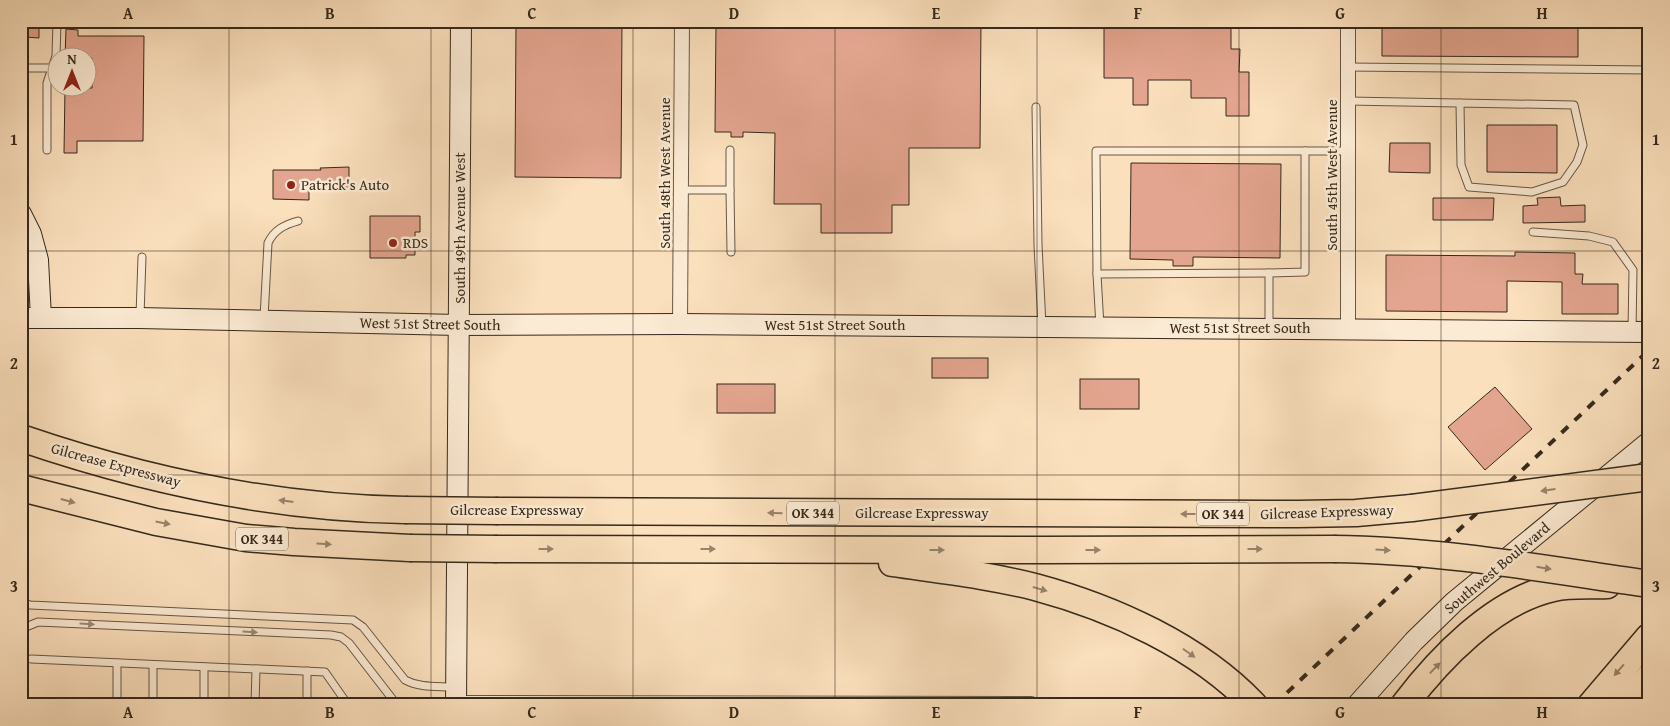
<svg xmlns="http://www.w3.org/2000/svg" width="1670" height="726" viewBox="0 0 1670 726" font-family="'Gentium Book Plus',serif">
<rect width="100%" height="100%" fill="#fbe0bd"/>
<filter id="stains"><feTurbulence type="fractalNoise" baseFrequency=".004" numOctaves="4"/><feColorMatrix values="0 0 0 0 .2 0 0 0 0 .09 0 0 0 0 .02 0 0 0 .5 -.17"/></filter>
<radialGradient id="worn" r=".72"><stop offset=".6" stop-color="#630" stop-opacity="0"/><stop offset="1" stop-color="#630" stop-opacity=".3"/></radialGradient>
<g fill="#e3a58f" stroke="#36291b">
<polygon points="21,21 39,21 39,38 26,37 26,32 21,32"/>
<polygon points="516,21 622,21 621,178 515,177"/>
<polygon points="716,21 981,21 980,148 909,148 909,205 892,205 892,233 821,233 821,204 774,204 775,133 743,132 743,137 731,137 731,132 715,132"/>
<polygon points="1104,21 1231,21 1231,49 1240,49 1239,72 1249,72 1249,116 1226,116 1226,98 1191,98 1191,80 1148,80 1148,105 1133,105 1133,78 1104,78"/>
<polygon points="1382,21 1578,21 1578,57 1382,56"/>
<polygon points="66,29 78,30 78,36 144,36 143,141 77,141 77,153 64,153 65,88 92,88 92,58 65,58"/>
<polygon points="1487,125 1557,125 1557,173 1487,172"/>
<polygon points="1390,143 1430,143 1430,173 1389,172"/>
<polygon points="1131,163 1281,164 1280,258 1193,257 1193,266 1173,266 1173,260 1130,259"/>
<polygon points="349,167 349,187 309,188 309,200 273,199 273,170 321,170 320,168"/>
<polygon points="1560,197 1561,206 1585,205 1585,222 1523,223 1523,206 1538,205 1537,198"/>
<polygon points="1433,198 1494,198 1493,220 1433,220"/>
<polygon points="370,216 420,216 420,232 415,232 415,255 406,255 406,258 370,258"/>
<polygon points="1515,252 1575,253 1575,274 1583,274 1582,284 1618,284 1618,314 1562,314 1562,282 1507,281 1507,312 1386,311 1386,255 1515,256"/>
<rect x="932" y="358" width="56" height="20"/>
<rect x="1080" y="379" width="59" height="30"/>
<rect x="717" y="384" width="58" height="29"/>
<polygon points="1495,387 1532,429 1485,470 1448,427"/>
</g>
<g fill="none" stroke-linecap="round" stroke-linejoin="round">
<g stroke="#675744" stroke-width="9">
<g id="lane">
<polyline points="1348,67 1649,70"/>
<polyline points="21,68 52,68"/>
<polyline points="1348,101 1574,105 1583,145 1577,162 1563,182 1532,192 1469,187 1461,165 1460,103"/>
<polyline points="1036,107 1038,245 1042,326"/>
<polyline points="47,150 47,83 56,56 57,21"/>
<polyline points="730,150 730,190"/>
<polyline points="682,190 730,190 731,252"/>
<polyline points="1533,232 1589,236 1613,242 1633,270 1632,331"/>
<polyline points="1097,274 1269,273"/>
<polyline points="140,316 142,257"/>
<path d="M264 318 268 243C274 230 284 225 298 221"/>
<polyline points="1100,327 1097,274 1096,151 1347,151"/>
<polyline points="1269,328 1269,273 1305,272 1305,151"/>
<path d="M21 602 30 605 353 620 363 627 405 680C420 688 436 686 453 687"/>
<polyline points="21,629 38,622 331,635 341,637 349,643 397,705"/>
<polyline points="31,659 325,672 346,702 307,702"/>
<polyline points="307,704 307,671"/>
<polyline points="117,705 117,663"/>
<polyline points="153,705 153,665"/>
<polyline points="204,705 204,667"/>
<polyline points="255,705 256,669"/>
</g>
</g>
<g stroke="#675744" stroke-width="16">
<g id="street">
<polyline points="1348,21 1348,329"/>
<polyline points="680,324 682,21"/>
<polyline points="456,703 1031,704"/>
</g>
</g>
<g stroke="#36291b" stroke-width="22">
<g id="secondary">
<polyline points="21,214 31,234 38,260 41,318"/>
<polyline points="21,318 139,318 459,325 680,324 1649,332"/>
<polyline points="456,705 461,21"/>
<polyline points="1357,705 1414,641 1454,602 1649,442"/>
</g>
</g>
<g stroke="#36291b" stroke-width="29">
<g id="highway">
<path d="M21 438C144 480 274 508 405 510"/>
<polyline points="21,488 156,522 246,538 294,542 410,548"/>
<polyline points="498,511 1298,514 1356,513 1412,508"/>
<polyline points="497,549 1044,550 1334,549"/>
<path d="M892 563C940 570 988 575 1035 587 1113 608 1198 646 1254 705"/>
<path d="M1404 705C1439 659 1494 601 1553 588 1571 584 1589 586 1607 585"/>
<polyline points="1591,705 1649,637"/>
<polyline points="1622,705 1649,677"/>
</g>
</g>
<use href="#lane" stroke="#fcebd4" stroke-width="7"/>
<use href="#street" stroke="#fcebd4" stroke-width="14"/>
<use href="#secondary" stroke="#fcebd4" stroke-width="20"/>
<use href="#highway" stroke="#fbe0bd" stroke-width="26"/>
<polyline stroke="#36291b" stroke-width="4" stroke-dasharray="9 9" stroke-linecap="butt" points="1274,705 1649,350"/>
<g stroke="#36291b" stroke-width="29" stroke-linecap="butt">
<g id="highway-bridge">
<polyline points="1412,508 1649,477"/>
<polyline points="405,510 498,511"/>
<polyline points="410,548 497,549"/>
<path d="M1334 549C1440 550 1544 569 1649 584"/>
</g>
</g>
<use href="#highway-bridge" stroke="#fbe0bd" stroke-width="26"/>
</g>
<defs><path id="oneway-solid" d="M-6-.8H1V-3.2L6.5 0L1 3.2V.8H-6Z" transform="scale(1.25)"/></defs>
<g fill="#98846c">
<use href="#oneway-solid" transform="translate(1548 490) rotate(172)"/>
<use href="#oneway-solid" transform="translate(68 501) rotate(15)"/>
<use href="#oneway-solid" transform="translate(286 501) rotate(-173)"/>
<use href="#oneway-solid" transform="translate(775 513) rotate(-179)"/>
<use href="#oneway-solid" transform="translate(1188 514) rotate(-180)"/>
<use href="#oneway-solid" transform="translate(163 523) rotate(11)"/>
<use href="#oneway-solid" transform="translate(324 544) rotate(3)"/>
<use href="#oneway-solid" transform="translate(546 549)"/>
<use href="#oneway-solid" transform="translate(708 549)"/>
<use href="#oneway-solid" transform="translate(1255 549)"/>
<use href="#oneway-solid" transform="translate(937 550)"/>
<use href="#oneway-solid" transform="translate(1093 550)"/>
<use href="#oneway-solid" transform="translate(1383 550) rotate(3)"/>
<use href="#oneway-solid" transform="translate(1544 568) rotate(9)"/>
<use href="#oneway-solid" transform="translate(1040 589) rotate(16)"/>
<use href="#oneway-solid" transform="translate(1189 653) rotate(35)"/>
<use href="#oneway-solid" transform="translate(1435 668) rotate(-46)"/>
<use href="#oneway-solid" transform="translate(1619 670) rotate(131)"/>
</g>
<g fill="#998a78">
<use href="#oneway-solid" transform="translate(87 624) rotate(3)"/>
<use href="#oneway-solid" transform="translate(250 632) rotate(3)"/>
</g>
<path fill="none" stroke="#36291b" stroke-width="1" stroke-opacity="0.55" d="M229 21V705M431 21V705M633 21V705M835 21V705M1037 21V705M1239 21V705M1441 21V705M21 251H1649M21 475H1649"/>
<g fill="#8f2418" stroke="#fcebd4" stroke-width="2">
<circle cx="291" cy="185" r="5"/>
<circle cx="393" cy="243" r="5"/>
</g>
<g text-anchor="middle" stroke-width="5" stroke-linejoin="round" paint-order="stroke">
<g fill="#fcebd4" stroke="#716352" stroke-width="1">
<rect x="787" y="501.5" width="52" height="23" rx="4"/>
<rect x="1197" y="502.5" width="52" height="23" rx="4"/>
<rect x="236" y="527.5" width="52" height="23" rx="4"/>
</g>
<g font-size="14" font-weight="bold" fill="#36291b">
<text x="813" y="518">OK 344</text>
<text x="1223" y="519">OK 344</text>
<text x="262" y="544">OK 344</text>
</g>
<g font-size="15" fill="#36291b" stroke="#fcebd4">
<text transform="translate(665 173) rotate(-90)" y="5">South 48th West Avenue</text>
<text transform="translate(1332 175) rotate(-90)" y="5">South 45th West Avenue</text>
<text transform="translate(460 228) rotate(-90)" y="5">South 49th Avenue West</text>
<text transform="translate(430 324) rotate(1)" y="5">West 51st Street South</text>
<text x="835" y="330">West 51st Street South</text>
<text x="1240" y="333">West 51st Street South</text>
<text transform="translate(116 465) rotate(15)" y="5">Gilcrease Expressway</text>
<text x="517" y="515">Gilcrease Expressway</text>
<text transform="translate(1327 512) rotate(-2)" y="5">Gilcrease Expressway</text>
<text x="922" y="518">Gilcrease Expressway</text>
<text transform="translate(1497 568) rotate(-40)" y="5">Southwest Boulevard</text>
</g>
<g font-size="15" fill="#36291b" stroke="#fcebd4" text-anchor="start">
<text x="301" y="190">Patrick's Auto</text>
<text x="403" y="248">RDS</text>
</g>
</g>
<rect width="1670" height="726" fill="none" stroke="#fbe0bd" stroke-width="55"/>
<g transform="translate(72 72)"><circle r="24" fill="#fcebd4" stroke="#ad9d8a"/>
<path d="M0-4L9 19L0 12L-9 19Z" fill="#8f2418"/>
<text y="-8" font-size="14" font-weight="bold" text-anchor="middle" fill="#36291b">N</text>
</g>
<rect x="28" y="28" width="1614" height="670" fill="none" stroke="#36291b" stroke-width="2"/>
<g font-size="16" text-anchor="middle" font-weight="bold" fill="#36291b">
<text x="128" y="19">A</text>
<text x="330" y="19">B</text>
<text x="532" y="19">C</text>
<text x="734" y="19">D</text>
<text x="936" y="19">E</text>
<text x="1138" y="19">F</text>
<text x="1340" y="19">G</text>
<text x="1542" y="19">H</text>
<text x="14" y="145">1</text>
<text x="1656" y="145">1</text>
<text x="14" y="369">2</text>
<text x="1656" y="369">2</text>
<text x="14" y="592">3</text>
<text x="1656" y="592">3</text>
<text x="128" y="718">A</text>
<text x="330" y="718">B</text>
<text x="532" y="718">C</text>
<text x="734" y="718">D</text>
<text x="936" y="718">E</text>
<text x="1138" y="718">F</text>
<text x="1340" y="718">G</text>
<text x="1542" y="718">H</text>
</g>
<rect width="100%" height="100%" filter="url(#stains)"/>
<rect width="100%" height="100%" fill="url(#worn)"/>
</svg>
